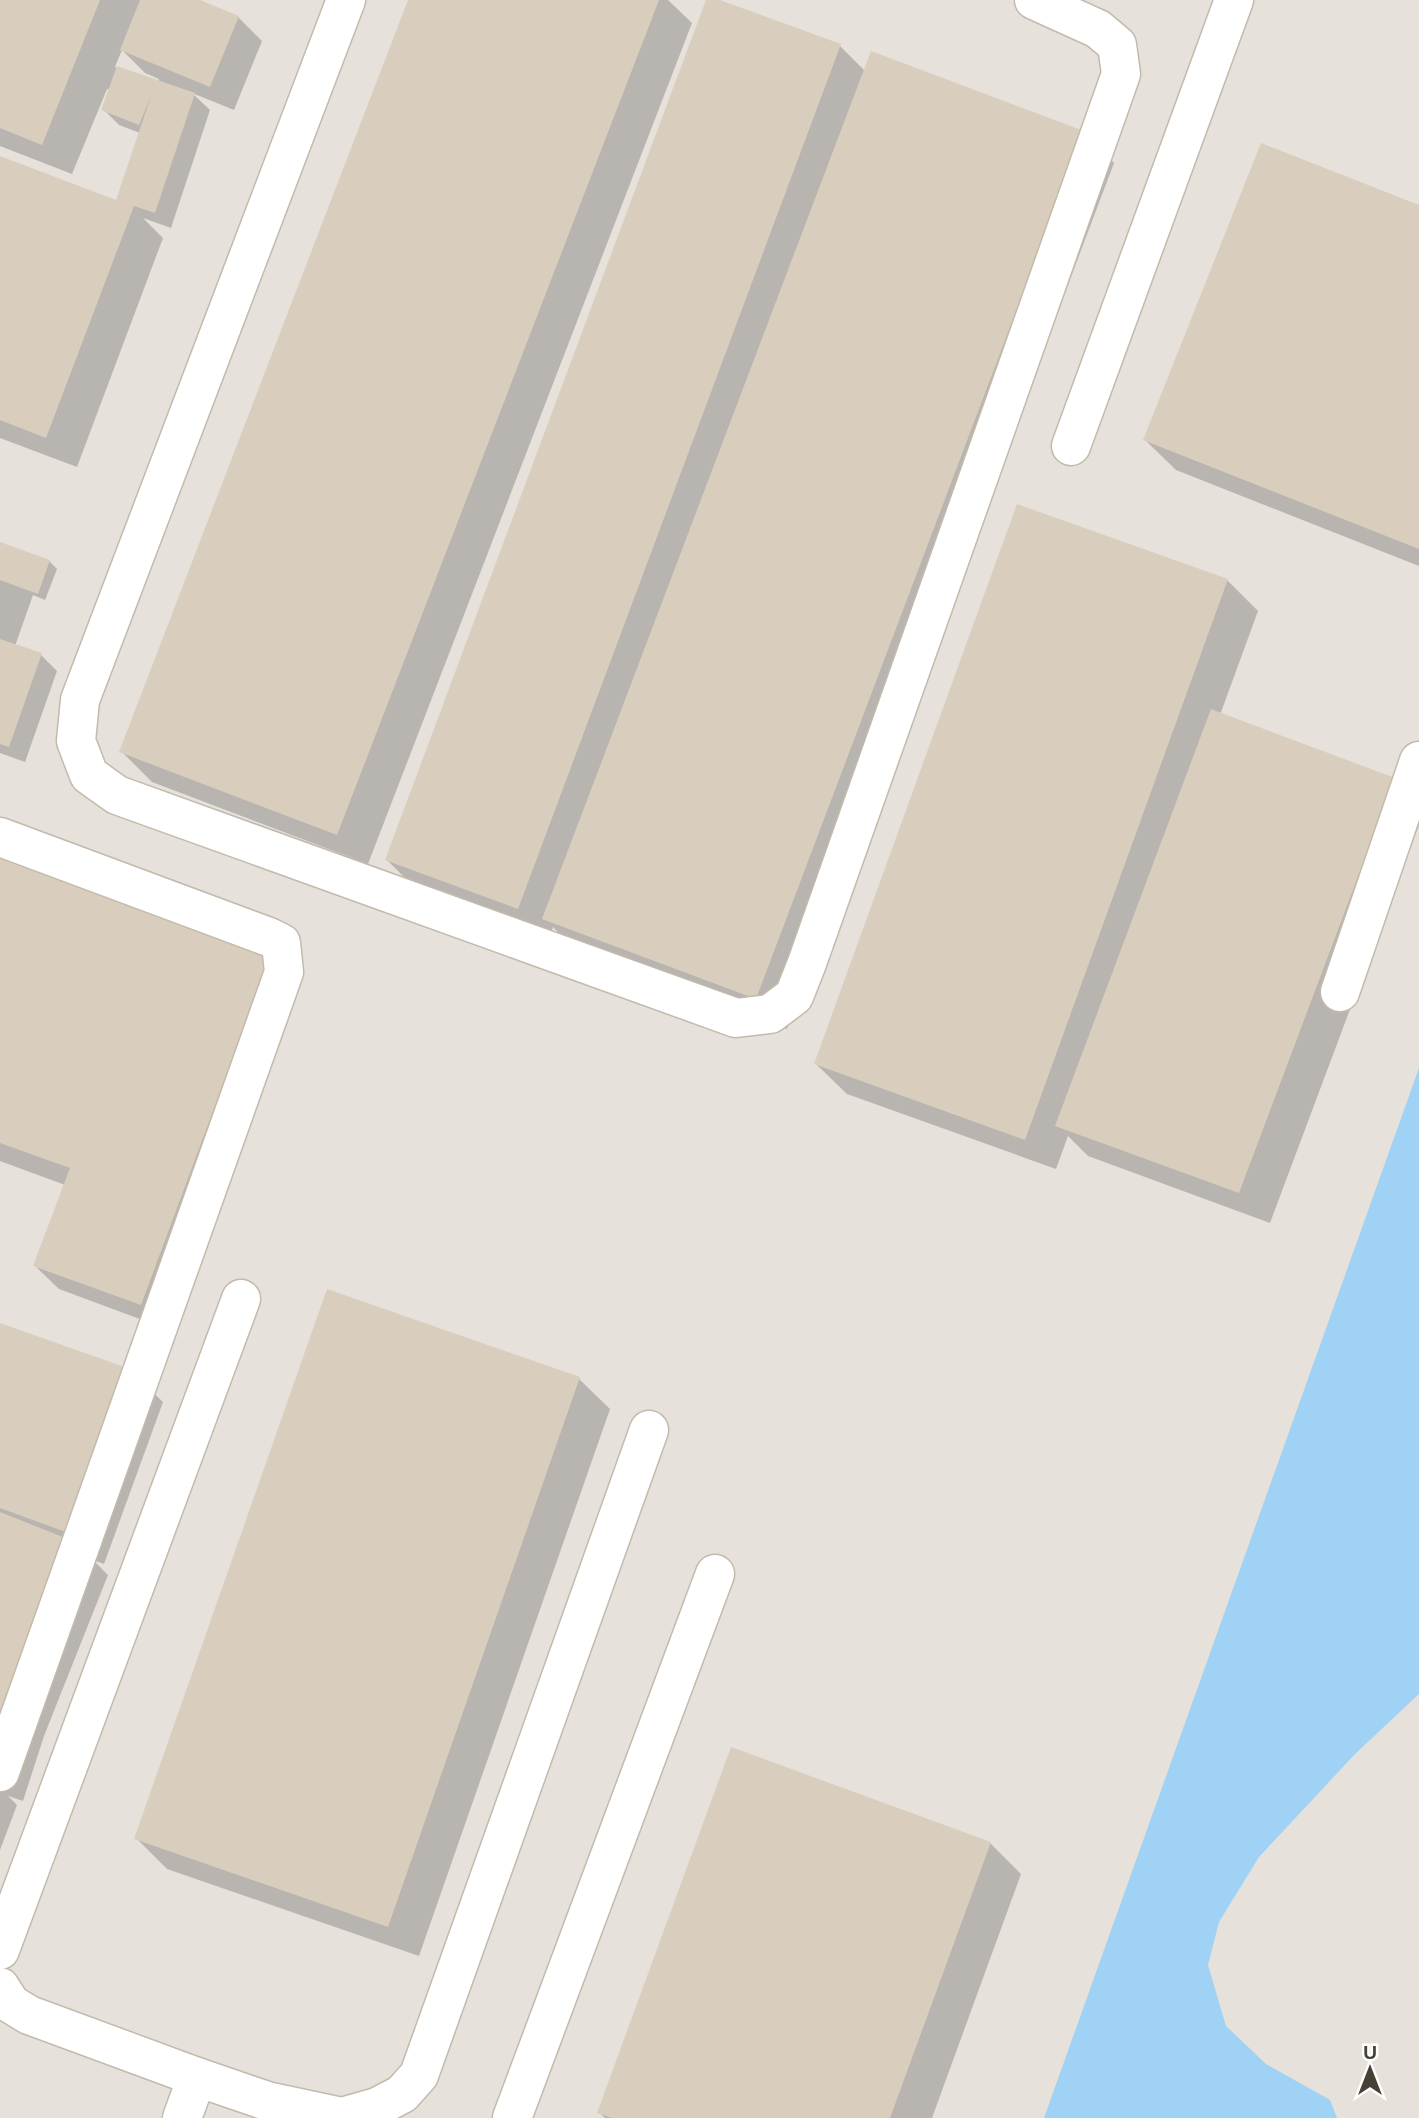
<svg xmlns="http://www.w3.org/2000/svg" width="1419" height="2118" viewBox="0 0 1419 2118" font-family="Arial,sans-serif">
<rect width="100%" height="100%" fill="#f4f0e6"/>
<rect fill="#e6e1db" x="0" y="0" width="1419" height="2118"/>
<polygon fill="#9fd2f4" points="1419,1068 1419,1694 1355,1754 1259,1857 1219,1922 1208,1965 1226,2026 1266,2064 1330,2100 1337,2118 1044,2118"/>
<g fill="#0003" fill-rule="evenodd">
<path d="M0 0H196L238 17 262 41 234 110 192 93 210 110 171 228 143 218 163 238 77 467 0 438V158L117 202 140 133 119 125 103 109 110 90 107 89 72 174 0 146ZM122 50 145 73 159 79 158 82 115 67Z"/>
<polygon points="410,0 668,0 692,23 368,864 152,782 121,751"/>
<polygon points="708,0 715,0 840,46 865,71 1083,132 1114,163 787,1029 575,950 553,927 549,939 417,890 387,860"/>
<polygon points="1419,207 1419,566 1176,470 1145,440"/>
<polygon points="0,544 49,561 57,569 45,600 33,595 15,646 41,655 57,671 25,762 0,753"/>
<polygon points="1227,580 1258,611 1220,715 1419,804 1419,825 1270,1223 1088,1156 1068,1136 1056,1169 847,1094 816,1064"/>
<polygon points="0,842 280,1017 287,1024 208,1237 164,1328 59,1289 35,1266 65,1185 0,1161"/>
<polygon points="0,1324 132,1372 163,1402 104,1564 93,1560 108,1575 44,1736 23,1801 8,1796 17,1805 0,1850"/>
<polygon points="579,1379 610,1409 419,1956 167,1869 136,1838"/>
<polygon points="990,1843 1021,1874 932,2118 605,2118 599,2112"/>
</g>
<g fill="#d9cebe">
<polygon points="0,0 100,0 42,145 0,128"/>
<polygon points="140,0 200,0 239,16 210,87 120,50"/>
<polygon points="408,0 659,0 337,835 119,752"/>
<polygon points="706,0 720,0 841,44 518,909 385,860"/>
<polygon points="871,51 1084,131 756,999 542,919"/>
<polygon points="117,66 195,93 155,213 134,206 46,438 0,420 0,156 116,200 151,96 139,125 101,110"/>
<polygon points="1261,143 1419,205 1419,549 1143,440"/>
<polygon points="1017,504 1228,579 1025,1140 814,1064"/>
<polygon points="0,542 50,560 38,594 0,580"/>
<polygon points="0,639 42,653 9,747 0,744"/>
<polygon points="1211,709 1395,778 1239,1193 1055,1126"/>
<polygon points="0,840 276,941 141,1305 33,1266 70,1168 0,1143"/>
<polygon points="327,1289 580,1377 388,1927 134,1839"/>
<polygon points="0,1323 133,1370 74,1535 0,1508"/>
<polygon points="0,1512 78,1543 0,1747"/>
<polygon points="731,1747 991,1842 890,2118 612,2118 597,2113"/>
</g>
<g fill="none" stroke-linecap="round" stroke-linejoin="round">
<g stroke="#c3baab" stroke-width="41">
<g id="minor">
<polyline points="346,0 80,700 76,741 89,775 117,795 736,1018 770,1014 794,996 807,963 1121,74 1117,45 1098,29 1034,0"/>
<polyline points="1071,446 1234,0"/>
<polyline points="0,837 269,937 281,943 284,972 0,1772"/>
<polyline points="1340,992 1419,761"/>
<polyline points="0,1950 241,1299"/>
<polyline points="0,1987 11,2004 29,2015 197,2077 267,2101 342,2117 377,2107 402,2094 419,2075 649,1430"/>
<polyline points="182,2118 197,2077"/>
<polyline points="512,2118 715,1574"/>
</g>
</g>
<use href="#minor" stroke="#fff" stroke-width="38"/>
</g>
<g transform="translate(1370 2069)" stroke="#ffffff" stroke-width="5" paint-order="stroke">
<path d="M0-5L12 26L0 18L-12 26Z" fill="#474035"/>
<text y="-10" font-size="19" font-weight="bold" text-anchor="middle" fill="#474035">U</text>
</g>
</svg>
